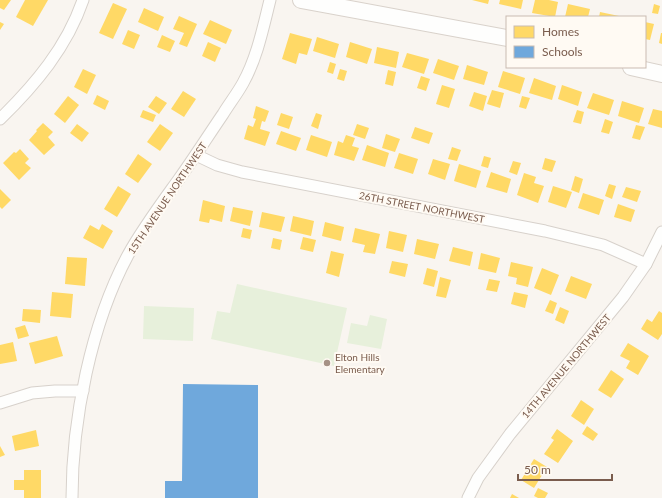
<svg xmlns="http://www.w3.org/2000/svg" width="662" height="498" viewBox="0 0 662 498" font-family="Lato,sans-serif">
<rect width="100%" height="100%" fill="#f9f5f0"/>
<g fill="#e7f0db">
<polygon points="237,284 347,308 334,366 211,339 217,311 230,313"/>
<polygon points="144,306 194,308 193,341 143,339"/>
<polygon points="370,315 387,319 381,349 347,343 351,323 367,326"/>
</g>
<g fill="#ffd966">
<polygon points="0,0 11,0 4,10 0,8"/>
<polygon points="25,0 48,0 33,26 16,17"/>
<polygon points="472,0 489,0 488,4"/>
<polygon points="500,0 523,0 521,9 499,4"/>
<polygon points="535,0 549,0 558,2 555,17 532,13"/>
<polygon points="113,3 127,9 113,39 99,33"/>
<polygon points="568,4 590,9 588,17 565,17"/>
<polygon points="654,4 660,6 658,14 652,13"/>
<polygon points="144,8 164,17 158,31 138,22"/>
<polygon points="600,12 619,16 619,17 599,17"/>
<polygon points="179,16 197,24 187,47 179,44 184,33 173,29"/>
<polygon points="210,20 232,30 226,44 203,34"/>
<polygon points="0,22 4,24 0,30"/>
<polygon points="645,22 654,24 650,40 645,39"/>
<polygon points="128,30 140,35 134,49 122,44"/>
<polygon points="290,33 312,39 307,55 299,53 296,64 282,59"/>
<polygon points="661,33 662,33 662,44 659,43"/>
<polygon points="162,35 175,41 170,52 157,47"/>
<polygon points="317,37 339,44 335,58 313,51"/>
<polygon points="208,42 221,48 215,62 202,56"/>
<polygon points="350,42 372,49 367,64 346,57"/>
<polygon points="377,47 399,52 396,68 374,63"/>
<polygon points="407,53 429,59 424,74 402,67"/>
<polygon points="438,59 459,66 454,80 433,73"/>
<polygon points="330,62 336,64 333,74 327,72"/>
<polygon points="467,65 488,72 484,85 463,79"/>
<polygon points="83,69 96,75 87,94 74,87"/>
<polygon points="340,69 347,71 344,81 337,79"/>
<polygon points="388,70 396,72 393,86 385,84"/>
<polygon points="503,71 525,78 520,94 498,87"/>
<polygon points="421,76 430,79 426,91 417,88"/>
<polygon points="534,78 556,86 552,100 529,93"/>
<polygon points="442,85 455,89 449,108 436,104"/>
<polygon points="562,85 582,92 578,106 558,99"/>
<polygon points="492,90 504,93 500,108 487,104"/>
<polygon points="183,91 196,99 184,117 171,109"/>
<polygon points="474,92 487,96 483,111 469,106"/>
<polygon points="593,93 614,100 609,115 587,108"/>
<polygon points="97,95 109,101 105,110 93,104"/>
<polygon points="68,96 79,105 65,123 54,114"/>
<polygon points="156,96 167,103 159,114 148,107"/>
<polygon points="522,96 530,98 526,109 519,107"/>
<polygon points="622,101 644,108 639,123 618,116"/>
<polygon points="256,106 269,111 265,122 262,121 260,129 270,132 265,146 244,139 248,125 253,127 256,119 253,118"/>
<polygon points="653,109 662,111 662,128 648,124"/>
<polygon points="143,110 156,115 153,122 140,117"/>
<polygon points="577,110 584,112 581,124 573,122"/>
<polygon points="281,113 293,117 289,129 277,125"/>
<polygon points="316,113 322,115 318,129 311,126"/>
<polygon points="605,119 613,122 609,134 601,132"/>
<polygon points="43,123 53,132 48,137 55,145 44,155 29,140 37,131 36,130"/>
<polygon points="77,124 89,133 82,142 70,133"/>
<polygon points="160,124 173,133 160,151 147,142"/>
<polygon points="357,124 369,128 365,139 353,135"/>
<polygon points="636,125 645,127 640,140 632,138"/>
<polygon points="415,127 433,133 429,144 411,138"/>
<polygon points="281,131 301,138 296,151 276,144"/>
<polygon points="386,134 400,139 395,152 382,148"/>
<polygon points="311,135 332,142 327,157 306,150"/>
<polygon points="346,135 355,138 352,146 359,148 354,161 334,155 338,141 343,143"/>
<polygon points="367,145 389,153 385,167 362,160"/>
<polygon points="452,147 461,150 457,161 448,159"/>
<polygon points="20,149 29,159 25,163 31,168 19,180 3,163 14,152 16,153"/>
<polygon points="399,153 418,159 413,174 394,168"/>
<polygon points="138,154 152,164 138,183 125,174"/>
<polygon points="484,156 491,158 488,168 481,166"/>
<polygon points="545,158 556,161 552,172 542,169"/>
<polygon points="433,159 450,164 445,180 428,174"/>
<polygon points="513,161 521,163 517,175 509,172"/>
<polygon points="459,164 481,171 476,188 454,181"/>
<polygon points="491,172 511,179 507,193 486,187"/>
<polygon points="524,173 536,177 534,183 544,186 538,203 517,195"/>
<polygon points="575,176 583,179 579,193 571,190"/>
<polygon points="609,184 616,186 612,199 605,196"/>
<polygon points="118,186 131,194 117,217 104,209"/>
<polygon points="553,186 572,192 566,208 548,202"/>
<polygon points="626,187 641,191 637,202 622,197"/>
<polygon points="0,189 11,200 2,209 0,207"/>
<polygon points="583,193 604,200 599,215 578,208"/>
<polygon points="203,200 225,206 222,222 210,219 209,223 199,221"/>
<polygon points="618,204 635,210 631,222 614,217"/>
<polygon points="233,207 253,211 250,226 230,221"/>
<polygon points="262,212 285,217 281,232 259,227"/>
<polygon points="293,216 314,221 311,236 290,231"/>
<polygon points="325,222 344,227 341,241 322,236"/>
<polygon points="102,224 113,231 103,249 83,238 90,225 99,230"/>
<polygon points="243,228 252,230 250,239 241,237"/>
<polygon points="355,228 380,234 375,254 363,252 365,245 352,242"/>
<polygon points="389,231 407,235 403,252 386,248"/>
<polygon points="303,237 316,240 313,252 300,249"/>
<polygon points="273,238 282,240 280,250 271,248"/>
<polygon points="417,239 439,244 435,259 414,254"/>
<polygon points="453,247 473,252 470,266 449,261"/>
<polygon points="331,251 344,254 339,277 326,273"/>
<polygon points="481,253 500,258 496,273 478,269"/>
<polygon points="67,257 87,258 85,286 65,284"/>
<polygon points="392,261 408,264 405,277 389,273"/>
<polygon points="511,262 533,267 528,287 516,284 517,278 508,276"/>
<polygon points="427,268 438,271 434,287 423,284"/>
<polygon points="542,268 559,275 551,295 534,288"/>
<polygon points="571,276 592,284 586,299 565,291"/>
<polygon points="440,277 451,280 446,298 436,296"/>
<polygon points="489,279 500,281 497,292 486,290"/>
<polygon points="52,292 73,294 71,318 50,316"/>
<polygon points="514,292 528,295 525,308 511,304"/>
<polygon points="550,300 557,303 553,314 545,311"/>
<polygon points="560,307 569,311 564,324 555,320"/>
<polygon points="23,309 41,310 40,323 22,321"/>
<polygon points="659,311 662,313 662,334 658,340 641,329 647,319 652,322"/>
<polygon points="25,325 29,336 18,339 15,328"/>
<polygon points="57,336 63,356 35,364 29,343"/>
<polygon points="13,342 17,361 0,364 0,345"/>
<polygon points="628,343 649,356 638,375 626,368 630,361 620,356"/>
<polygon points="611,370 624,379 611,398 598,390"/>
<polygon points="581,400 594,409 584,425 571,416"/>
<polygon points="587,426 598,434 593,441 582,434"/>
<polygon points="557,429 573,441 558,463 544,454 554,440 551,438"/>
<polygon points="36,430 39,446 15,451 12,436"/>
<polygon points="0,446 5,455 0,457"/>
<polygon points="534,459 547,467 534,488 521,480"/>
<polygon points="24,470 41,470 41,498 24,498 24,490 14,490 14,480 24,480"/>
<polygon points="538,488 548,493 545,498 538,498 534,496"/>
<polygon points="512,494 519,498 510,498"/>
</g>
<polygon fill="#6fa8dc" points="183,384 258,385 258,498 165,498 165,481 182,481"/>
<g fill="none" stroke-linecap="round" stroke-linejoin="round">
<g stroke="#d7d1cb" stroke-width="13">
<g id="street">
<path d="M0 119C35 85 67 47 83 0"/>
<polyline points="196,155 217,165 242,172 545,231 603,245 646,264"/>
<polyline points="0,403 32,393 55,391 83,391"/>
<path d="M72 498C72 420 91 324 128 255 143 228 161 204 179 179 194 158 208 136 223 114 229 104 237 94 243 83 257 58 263 28 270 0"/>
<polyline points="468,498 478,478 510,434 623,297 646,264 662,232"/>
</g>
</g>
<g stroke="#d9d2cb" stroke-width="18">
<g id="secondary">
<polyline points="301,0 507,38"/>
<polyline points="631,67 662,74"/>
</g>
</g>
<use href="#street" stroke="#fefefd" stroke-width="11"/>
<use href="#secondary" stroke="#fefefd" stroke-width="16"/>
</g>
<circle fill="#a69286" stroke="#fffaf3" stroke-width="1.5" cx="327" cy="363" r="4"/>
<g text-anchor="middle" stroke-width="4" stroke-linejoin="round" paint-order="stroke">
<g font-size="10" fill="#7a5c4d" stroke="#fffaf3">
<text transform="translate(167 198) rotate(-56)" y="4">15TH AVENUE NORTHWEST</text>
<text transform="translate(422 207) rotate(11)" y="4">26TH STREET NORTHWEST</text>
<text transform="translate(566 366) rotate(-50)" y="4">14TH AVENUE NORTHWEST</text>
</g>
<g font-size="10" fill="#7a5c4d" stroke="#fffaf3" text-anchor="start">
<text x="335" y="361">Elton Hills<tspan x="335" dy="12">Elementary</tspan></text>
</g>
</g>
<rect x="506" y="16" width="140" height="52" fill="#fffaf3" stroke="#cabbb1"/>
<rect x="514" y="26" width="20" height="12" fill="#ffd966" stroke="#cabbb1"/>
<text x="542" y="36" font-size="12" fill="#7a5c4d">Homes</text>
<rect x="514" y="46" width="20" height="12" fill="#6fa8dc" stroke="#cabbb1"/>
<text x="542" y="56" font-size="12" fill="#7a5c4d">Schools</text>
<path d="M518 474v6h94v-6" fill="none" stroke="#7a5c4d" stroke-width="2"/>
<text x="524" y="474" font-size="12" fill="#7a5c4d" stroke="#fffaf3" stroke-width="3" paint-order="stroke">50 m</text>
</svg>
